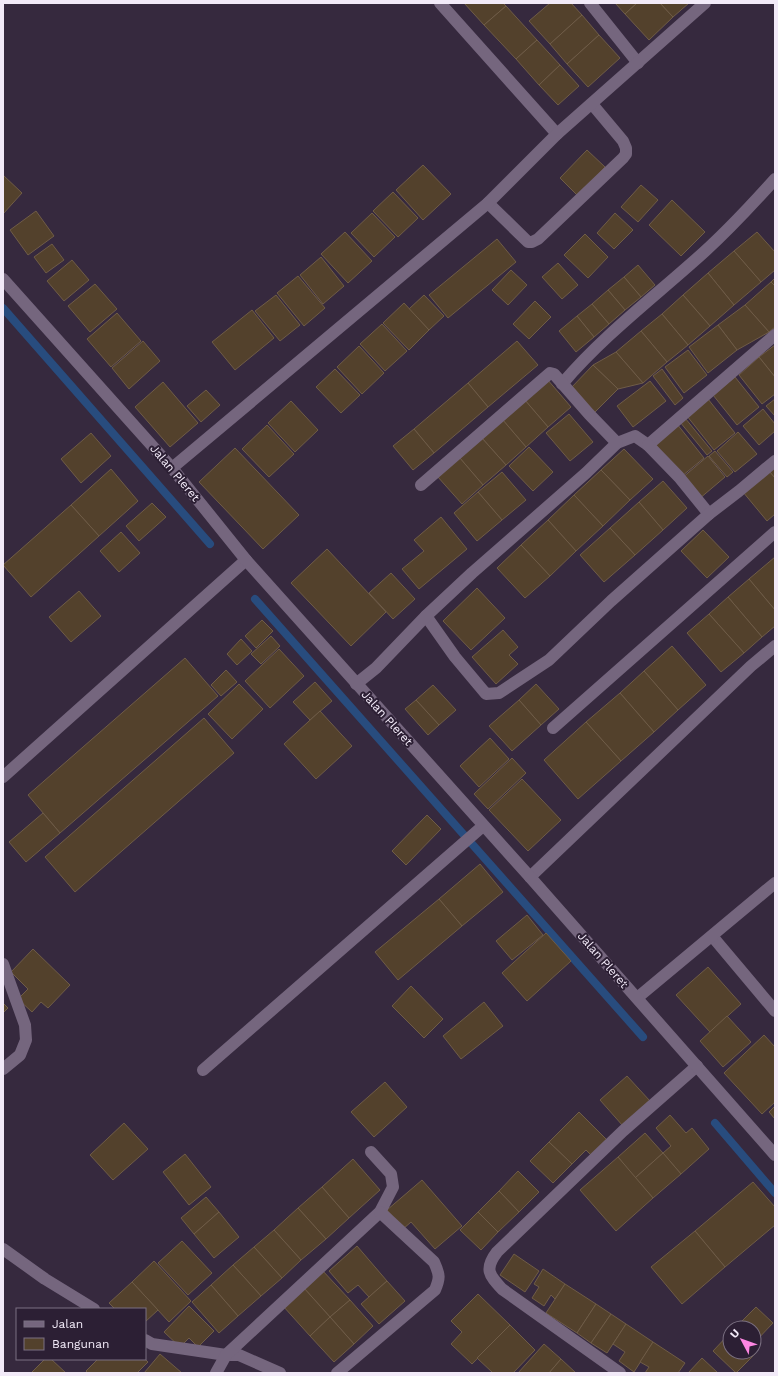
<svg xmlns="http://www.w3.org/2000/svg" width="778" height="1376" viewBox="0 0 778 1376" font-family="'Work Sans',sans-serif">
<rect width="100%" height="100%" fill="#36293e"/>
<g fill="none" stroke-linecap="round" stroke-linejoin="round">
<g stroke="#284c7e" stroke-width="8">
<polyline points="3,308 210,544"/>
<polyline points="255,599 643,1037"/>
<polyline points="715,1123 775,1193"/>
</g>
</g>
<g fill="#53412c" stroke="#6f5c47">
<polygon points="464,3 503,3 506,6 484,25"/>
<polygon points="550,3 571,3 582,15 550,44 529,21"/>
<polygon points="615,3 637,3 625,14"/>
<polygon points="637,3 660,3 673,17 649,40 625,14"/>
<polygon points="660,3 689,3 673,17"/>
<polygon points="506,6 537,40 516,59 484,25"/>
<polygon points="582,15 599,35 567,64 550,44"/>
<polygon points="599,35 620,58 588,87 567,64"/>
<polygon points="537,40 560,65 539,85 516,59"/>
<polygon points="560,65 579,86 558,105 539,85"/>
<polygon points="587,150 605,167 578,196 560,178"/>
<polygon points="423,165 451,194 423,220 396,190"/>
<polygon points="3,175 22,193 3,214"/>
<polygon points="641,185 658,200 638,222 621,207"/>
<polygon points="393,192 418,218 398,237 373,211"/>
<polygon points="672,200 705,232 681,256 649,225"/>
<polygon points="36,211 54,236 28,255 10,230"/>
<polygon points="372,213 395,237 374,257 351,233"/>
<polygon points="615,213 633,230 614,249 597,233"/>
<polygon points="345,232 372,261 348,283 321,254"/>
<polygon points="757,232 775,252 775,270 761,282 734,251"/>
<polygon points="585,234 608,257 588,278 564,255"/>
<polygon points="497,239 516,262 448,318 429,295"/>
<polygon points="52,244 64,260 46,273 34,257"/>
<polygon points="734,251 761,282 734,305 708,273"/>
<polygon points="321,257 344,286 323,304 300,275"/>
<polygon points="72,260 89,280 64,301 47,281"/>
<polygon points="558,263 578,285 562,299 542,277"/>
<polygon points="638,265 655,285 641,297 624,277"/>
<polygon points="511,270 527,285 508,305 492,290"/>
<polygon points="708,273 734,305 710,326 683,295"/>
<polygon points="298,276 325,308 304,326 277,293"/>
<polygon points="624,277 641,297 625,310 608,290"/>
<polygon points="775,278 775,286 771,282"/>
<polygon points="771,282 775,286 775,327 769,332 745,305"/>
<polygon points="95,284 117,309 90,332 68,306"/>
<polygon points="608,290 625,310 609,324 592,304"/>
<polygon points="276,295 300,325 280,341 255,311"/>
<polygon points="424,295 444,316 429,330 409,309"/>
<polygon points="683,295 710,326 688,345 662,314"/>
<polygon points="535,301 551,317 529,339 513,324"/>
<polygon points="404,303 429,330 409,350 383,323"/>
<polygon points="592,304 609,324 594,337 577,316"/>
<polygon points="745,305 769,332 737,350 718,325"/>
<polygon points="252,310 274,338 235,370 212,342"/>
<polygon points="117,313 141,341 111,367 87,339"/>
<polygon points="662,314 688,345 667,362 641,331"/>
<polygon points="577,316 594,337 576,352 559,331"/>
<polygon points="382,324 407,351 385,371 360,344"/>
<polygon points="718,325 737,350 708,373 689,347"/>
<polygon points="641,331 667,362 643,383 616,352"/>
<polygon points="143,341 160,361 129,389 112,368"/>
<polygon points="517,341 538,365 488,407 468,383"/>
<polygon points="775,345 775,377 759,357"/>
<polygon points="359,346 384,373 362,394 337,367"/>
<polygon points="688,350 707,375 684,393 665,367"/>
<polygon points="616,352 643,383 618,389 593,365"/>
<polygon points="759,357 775,377 775,394 762,404 739,375"/>
<polygon points="593,365 618,389 594,413 570,389"/>
<polygon points="335,369 360,395 341,413 316,387"/>
<polygon points="662,369 683,398 675,405 653,376"/>
<polygon points="735,377 759,407 737,425 713,395"/>
<polygon points="547,379 571,407 548,427 524,399"/>
<polygon points="650,381 666,401 633,427 617,406"/>
<polygon points="163,382 198,423 170,447 135,407"/>
<polygon points="468,383 488,407 434,453 414,429"/>
<polygon points="206,390 220,405 201,422 187,406"/>
<polygon points="524,399 548,427 526,447 502,419"/>
<polygon points="708,399 735,433 714,450 687,416"/>
<polygon points="775,399 775,416 766,406"/>
<polygon points="291,401 318,430 295,452 268,423"/>
<polygon points="763,409 775,424 775,431 759,445 743,426"/>
<polygon points="569,414 593,442 570,461 546,433"/>
<polygon points="685,418 712,451 707,455 680,422"/>
<polygon points="502,419 526,447 506,465 481,437"/>
<polygon points="677,424 704,458 682,476 654,443"/>
<polygon points="267,425 294,454 269,477 242,449"/>
<polygon points="414,429 434,453 413,470 393,446"/>
<polygon points="738,432 757,454 735,472 717,451"/>
<polygon points="91,433 111,456 81,483 61,459"/>
<polygon points="481,437 506,465 483,485 459,457"/>
<polygon points="529,447 553,472 533,491 509,466"/>
<polygon points="235,448 299,515 263,549 199,482"/>
<polygon points="624,449 653,479 630,500 601,470"/>
<polygon points="715,451 733,472 727,477 709,456"/>
<polygon points="708,456 725,477 699,499 682,478"/>
<polygon points="459,457 483,485 462,504 437,476"/>
<polygon points="775,464 775,478 768,470"/>
<polygon points="111,469 138,501 99,536 71,505"/>
<polygon points="601,470 630,500 603,526 574,495"/>
<polygon points="768,470 775,478 775,514 767,521 743,492"/>
<polygon points="502,472 526,500 502,520 478,492"/>
<polygon points="663,481 687,508 663,530 639,502"/>
<polygon points="478,492 502,520 477,541 454,513"/>
<polygon points="574,495 603,526 576,551 548,520"/>
<polygon points="639,502 663,530 635,555 610,528"/>
<polygon points="152,503 166,517 139,541 126,526"/>
<polygon points="71,505 99,536 31,597 3,565"/>
<polygon points="441,517 467,549 419,589 402,569 424,551 414,540"/>
<polygon points="548,520 576,551 550,576 521,545"/>
<polygon points="610,528 635,555 604,582 580,555"/>
<polygon points="703,530 729,557 707,578 681,551"/>
<polygon points="121,532 140,553 119,572 100,551"/>
<polygon points="521,545 550,576 525,598 497,568"/>
<polygon points="327,549 386,612 351,646 291,583"/>
<polygon points="775,557 775,610 749,579"/>
<polygon points="391,573 415,599 393,619 369,593"/>
<polygon points="749,579 775,610 775,626 762,637 728,597"/>
<polygon points="477,588 505,618 471,650 443,621"/>
<polygon points="79,591 101,616 71,642 49,617"/>
<polygon points="728,597 762,637 744,653 709,614"/>
<polygon points="709,614 744,653 721,672 687,633"/>
<polygon points="262,620 273,631 256,648 245,636"/>
<polygon points="503,630 518,647 509,655 518,664 496,684 472,657"/>
<polygon points="271,636 280,646 261,664 251,654"/>
<polygon points="241,639 252,651 237,665 227,654"/>
<polygon points="672,646 706,685 678,710 644,671"/>
<polygon points="279,649 304,676 270,708 245,681"/>
<polygon points="185,658 218,696 60,833 28,795"/>
<polygon points="226,670 237,682 221,696 211,685"/>
<polygon points="644,671 678,710 654,732 620,693"/>
<polygon points="315,682 332,701 310,720 293,702"/>
<polygon points="239,684 263,709 232,739 208,714"/>
<polygon points="536,684 559,709 541,725 519,700"/>
<polygon points="433,685 456,710 439,725 416,700"/>
<polygon points="620,693 654,732 621,761 586,722"/>
<polygon points="416,700 439,725 428,735 405,709"/>
<polygon points="519,700 541,725 512,751 489,726"/>
<polygon points="320,711 352,746 316,779 284,744"/>
<polygon points="204,718 234,753 75,892 45,857"/>
<polygon points="586,722 621,761 578,799 544,760"/>
<polygon points="490,738 509,759 479,787 460,766"/>
<polygon points="512,758 526,773 488,809 474,794"/>
<polygon points="522,779 561,820 528,851 489,810"/>
<polygon points="43,813 60,833 26,862 9,842"/>
<polygon points="427,815 441,829 406,865 392,851"/>
<polygon points="480,864 503,892 462,926 439,899"/>
<polygon points="439,899 462,926 398,980 375,952"/>
<polygon points="527,915 543,935 512,960 496,941"/>
<polygon points="546,933 571,961 527,1001 502,973"/>
<polygon points="33,949 70,985 48,1008 41,1002 32,1012 18,999 28,989 11,972"/>
<polygon points="708,967 741,1004 710,1032 676,995"/>
<polygon points="411,986 443,1019 424,1038 392,1006"/>
<polygon points="484,1002 503,1026 461,1059 443,1036"/>
<polygon points="3,1003 8,1008 3,1013"/>
<polygon points="727,1016 751,1042 723,1067 700,1041"/>
<polygon points="764,1035 775,1047 775,1102 762,1114 724,1073"/>
<polygon points="627,1076 650,1101 623,1126 600,1100"/>
<polygon points="385,1082 407,1107 374,1137 351,1112"/>
<polygon points="775,1106 775,1119 769,1112"/>
<polygon points="579,1112 608,1141 592,1156 586,1150 572,1164 549,1142"/>
<polygon points="670,1115 686,1133 692,1128 709,1149 681,1174 663,1153 671,1146 656,1128"/>
<polygon points="124,1123 148,1149 113,1180 90,1155"/>
<polygon points="645,1133 663,1153 635,1178 618,1157"/>
<polygon points="549,1142 572,1164 553,1183 530,1161"/>
<polygon points="663,1153 681,1174 653,1198 635,1178"/>
<polygon points="185,1154 211,1187 189,1205 163,1172"/>
<polygon points="618,1157 653,1198 616,1231 580,1190"/>
<polygon points="353,1159 380,1190 349,1218 322,1187"/>
<polygon points="518,1171 539,1192 519,1212 499,1191"/>
<polygon points="422,1180 462,1226 435,1249 411,1222 403,1229 387,1210"/>
<polygon points="753,1182 775,1207 775,1225 725,1267 695,1231"/>
<polygon points="322,1187 349,1218 326,1239 298,1208"/>
<polygon points="499,1191 519,1212 498,1232 478,1212"/>
<polygon points="206,1197 219,1212 194,1234 181,1218"/>
<polygon points="298,1208 326,1239 301,1260 274,1230"/>
<polygon points="219,1212 239,1237 214,1258 194,1234"/>
<polygon points="478,1212 498,1232 481,1250 460,1230"/>
<polygon points="274,1230 301,1260 282,1278 254,1247"/>
<polygon points="695,1231 725,1267 682,1304 651,1267"/>
<polygon points="182,1241 212,1273 188,1295 158,1263"/>
<polygon points="357,1246 387,1281 369,1297 358,1285 348,1293 329,1271"/>
<polygon points="254,1247 282,1278 261,1296 233,1265"/>
<polygon points="514,1254 539,1271 525,1292 500,1275"/>
<polygon points="154,1261 191,1301 169,1322 132,1282"/>
<polygon points="233,1265 261,1296 238,1316 211,1285"/>
<polygon points="543,1269 565,1284 555,1299 551,1295 544,1306 532,1298 539,1287 534,1284"/>
<polygon points="322,1270 350,1300 330,1317 303,1287"/>
<polygon points="387,1281 405,1301 379,1324 361,1304"/>
<polygon points="132,1282 158,1310 145,1322 145,1309 115,1309 109,1303"/>
<polygon points="565,1284 596,1304 577,1333 546,1313"/>
<polygon points="211,1285 238,1316 219,1333 192,1302"/>
<polygon points="303,1287 330,1317 310,1336 283,1306"/>
<polygon points="478,1294 510,1325 472,1364 451,1344 462,1332 451,1321"/>
<polygon points="350,1300 373,1326 354,1344 330,1317"/>
<polygon points="596,1304 611,1314 591,1343 577,1333"/>
<polygon points="189,1306 214,1331 198,1347 189,1338 180,1347 164,1332"/>
<polygon points="756,1307 773,1323 754,1343 754,1328 735,1328"/>
<polygon points="611,1314 626,1324 607,1353 591,1343"/>
<polygon points="330,1317 354,1344 334,1362 310,1336"/>
<polygon points="626,1324 653,1342 634,1372 619,1361 625,1352 613,1344"/>
<polygon points="510,1325 535,1350 513,1373 493,1373 477,1358"/>
<polygon points="730,1333 730,1352 754,1352 754,1351 756,1353 736,1373 713,1351"/>
<polygon points="653,1342 685,1363 678,1373 645,1373 649,1367 640,1362"/>
<polygon points="544,1344 561,1359 549,1373 518,1373"/>
<polygon points="160,1354 182,1373 144,1373"/>
<polygon points="702,1358 718,1373 688,1373"/>
<polygon points="45,1359 51,1359 66,1373 31,1373"/>
<polygon points="98,1359 145,1359 148,1362 137,1373 88,1373 86,1371"/>
<polygon points="561,1359 576,1373 549,1373"/>
</g>
<g fill="none" stroke-linecap="round" stroke-linejoin="round">
<g stroke="#75667e" stroke-width="12">
<polyline points="440,3 557,134"/>
<polyline points="590,3 638,63"/>
<polyline points="488,203 528,242 532,242 538,239 623,158 626,154 626,148 623,141 592,104"/>
<path d="M562 384C601 338 649 301 694 261 723 236 749 208 775 179"/>
<polyline points="617,443 635,436 648,445 775,335"/>
<polyline points="648,445 679,477 709,514"/>
<polyline points="172,468 488,203 557,134 705,3"/>
<polyline points="426,616 455,657 486,694 499,693 549,660 611,601 709,514 739,491 775,461"/>
<polyline points="356,684 376,668 426,616 472,573 586,473 617,443 589,414 554,374 550,373 421,485"/>
<polyline points="553,728 775,532"/>
<polyline points="3,777 246,560"/>
<polyline points="530,877 751,666 775,646"/>
<polyline points="712,936 775,1011"/>
<polyline points="3,964 25,1025 26,1040 20,1055 3,1069"/>
<polyline points="637,998 775,883"/>
<polyline points="203,1070 483,826"/>
<polyline points="3,1249 45,1279 94,1309"/>
<polyline points="145,1340 152,1344 226,1355 239,1355 280,1373"/>
<polyline points="216,1373 226,1355 380,1212 393,1187 391,1174 371,1152"/>
<path d="M337 1373 435 1290C440 1278 440 1275 434 1262L380 1212"/>
<path d="M620 1373 502 1289C489 1275 484 1269 497 1252L623 1131 697 1066"/>
</g>
<polyline stroke="#75667e" stroke-width="12" points="3,279 172,468 246,560 530,877 775,1155"/>
</g>
<g text-anchor="middle" stroke-width="4" stroke-linejoin="round" paint-order="stroke">
<g font-size="12" fill="#f2eaf8" stroke="#2c1f34">
<text transform="translate(175 473) rotate(50)" y="4">Jalan Pleret</text>
<text transform="translate(387 718) rotate(48)" y="4">Jalan Pleret</text>
<text transform="translate(603 960) rotate(49)" y="4">Jalan Pleret</text>
</g>
</g>
<rect width="778" height="1376" fill="none" stroke="#f2eaf8" stroke-width="8"/>
<rect x="16" y="1308" width="130" height="52" fill="#2c1f34" stroke="#7b7082"/>
<rect x="24" y="1321" width="20" height="6" fill="#75667e" stroke="#7b7082"/>
<text x="52" y="1328" font-size="12" fill="#f2eaf8">Jalan</text>
<rect x="24" y="1338" width="20" height="12" fill="#53412c" stroke="#7b7082"/>
<text x="52" y="1348" font-size="12" fill="#f2eaf8">Bangunan</text>
<g transform="translate(742 1340) rotate(311)"><circle r="19" fill="#2c1f34" stroke="#7b7082"/>
<path d="M0-3L7 15L0 10L-7 15Z" fill="#fd86e2"/>
<text y="-6" font-size="11" font-weight="bold" text-anchor="middle" fill="#f2eaf8">U</text>
</g>
</svg>
